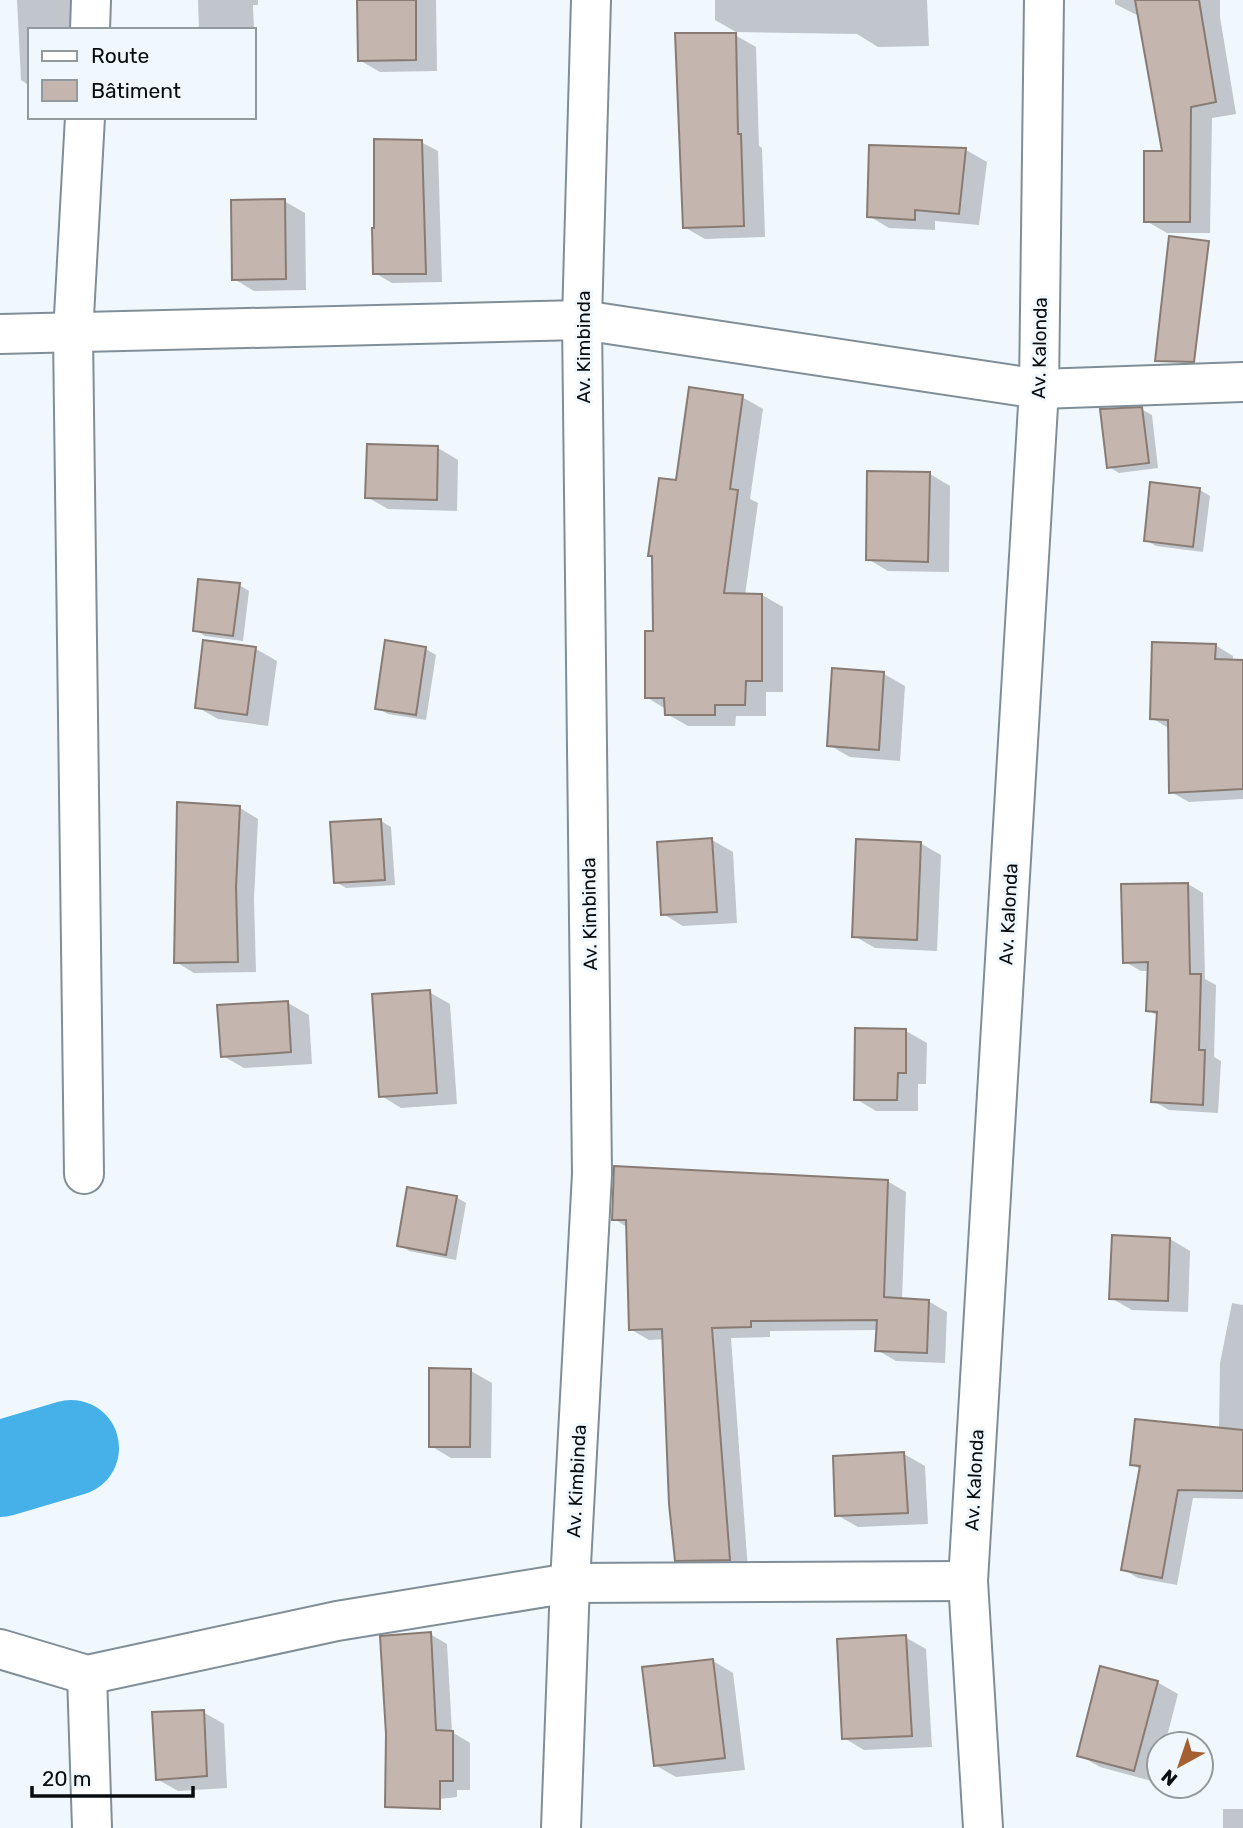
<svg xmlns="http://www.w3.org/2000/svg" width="1243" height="1828" viewBox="0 0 1243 1828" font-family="Rubik,sans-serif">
<rect width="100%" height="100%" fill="#f0f8fe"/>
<g fill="#0003">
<polygon points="17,0 79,0 81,30 30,30 30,86 21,80"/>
<polygon points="198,0 258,0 258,5 253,5 254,30 199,30"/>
<polygon points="359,0 436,0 437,71 380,72 359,60"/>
<polygon points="715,0 927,0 929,46 878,47 857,34 736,32 715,20"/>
<polygon points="1115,0 1220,0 1220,17 1236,114 1212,118 1210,233 1167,233 1146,221 1164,153 1139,16 1115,4"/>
<polygon points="254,33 255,70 254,70"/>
<polygon points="735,35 756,47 759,146 762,148 765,237 705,239 684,227"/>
<polygon points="421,142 438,151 442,282 392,283 375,273"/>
<polygon points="871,147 966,150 987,162 979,225 935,221 935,230 889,228 869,216"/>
<polygon points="284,201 305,213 306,290 254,291 234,279"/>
<polygon points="742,397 763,409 750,499 758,503 745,595 762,595 783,607 783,692 766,692 766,716 736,716 735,726 688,726 667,714 666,709 646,697 655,633 653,557 650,555 678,482"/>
<polygon points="1141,409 1152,415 1158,468 1119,473 1109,467"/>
<polygon points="438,448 458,460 457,511 388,509 367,497"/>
<polygon points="930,474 950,486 949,572 888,571 868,559"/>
<polygon points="1200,490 1210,496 1203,552 1156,546 1146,540"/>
<polygon points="239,585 249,591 243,641 205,636 195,630"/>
<polygon points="205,642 256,649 277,661 268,726 218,719 197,707"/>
<polygon points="1215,645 1233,656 1233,662 1243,662 1243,799 1189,802 1171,792 1170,729 1152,718"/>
<polygon points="426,649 436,655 426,720 388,714 377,708"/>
<polygon points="834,670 884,674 905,686 900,761 850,757 829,745"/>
<polygon points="240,808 258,819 254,899 256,972 194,973 176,962"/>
<polygon points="381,821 391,827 395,885 346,888 336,882"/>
<polygon points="712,840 733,852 737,923 683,926 663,914"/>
<polygon points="920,843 941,855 937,951 875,948 854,936"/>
<polygon points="1188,884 1203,893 1205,979 1216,985 1214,1057 1221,1061 1218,1113 1169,1110 1153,1101 1158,1016 1148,1010 1150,971 1141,971 1125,962"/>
<polygon points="429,992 450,1004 457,1104 401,1108 380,1095"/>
<polygon points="288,1003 309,1015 312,1064 244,1068 223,1056"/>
<polygon points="906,1031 927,1043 926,1084 918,1084 918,1111 876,1111 856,1099"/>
<polygon points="887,1181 906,1192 902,1300 928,1301 947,1312 945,1363 896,1361 877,1350 878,1330 770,1331 770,1337 731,1338 748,1570 696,1571 677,1560 665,1339 649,1340 630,1329 627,1227 614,1219"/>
<polygon points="456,1197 466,1203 456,1260 409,1251 399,1245"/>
<polygon points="1170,1239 1190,1251 1188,1312 1132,1310 1111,1298"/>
<polygon points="1232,1303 1243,1305 1243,1499 1193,1498 1177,1585 1138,1578 1123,1569 1141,1470 1132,1464 1219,1430 1220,1363"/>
<polygon points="471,1371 492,1383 491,1458 451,1458 431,1446"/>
<polygon points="904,1454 925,1466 928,1524 858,1527 837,1515"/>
<polygon points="430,1634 447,1644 452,1732 470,1743 470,1790 457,1790 457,1797 404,1803"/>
<polygon points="905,1637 926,1649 932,1747 864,1750 844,1738"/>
<polygon points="713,1661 733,1673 745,1770 676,1777 655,1765"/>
<polygon points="1157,1682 1178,1694 1165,1744 1159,1744 1159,1767 1155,1782 1100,1767 1079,1755"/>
<polygon points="203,1712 224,1724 227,1788 178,1791 157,1779"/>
<rect x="1223" y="1809" width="20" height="19"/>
</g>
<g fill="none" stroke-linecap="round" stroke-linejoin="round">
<polyline stroke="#46b0e8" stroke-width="96" points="0,1469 71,1448"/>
</g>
<g fill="#c4b6ae" stroke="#887b73" stroke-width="2">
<polygon points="357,0 416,0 416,60 358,61"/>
<polygon points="1135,0 1199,0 1216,102 1191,107 1190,222 1144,222 1144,151 1162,151"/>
<polygon points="675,33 736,33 738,134 741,134 744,226 683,228"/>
<polygon points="374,139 422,140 426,274 373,274 372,228 374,228"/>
<polygon points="869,145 966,148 959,214 915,210 915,220 867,217"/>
<polygon points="285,199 286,279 232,280 231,200"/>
<polygon points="1169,236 1209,241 1194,362 1155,361"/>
<polygon points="689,387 743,395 730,489 738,490 724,593 762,594 762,681 746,681 745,705 715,705 715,715 665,715 664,698 645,698 645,631 653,631 652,556 648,556 659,478 676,480"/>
<polygon points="1142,407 1149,463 1107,468 1100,409"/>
<polygon points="367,444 438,446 437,500 365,498"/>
<polygon points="867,471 930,472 928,562 866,560"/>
<polygon points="1150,482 1200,488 1193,547 1144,541"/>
<polygon points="198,579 240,583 233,636 193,631"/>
<polygon points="203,640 256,647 247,715 195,708"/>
<polygon points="385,640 426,647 416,715 375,709"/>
<polygon points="1152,642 1216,644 1215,659 1243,660 1243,789 1169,793 1168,720 1150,719"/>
<polygon points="832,668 884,672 879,750 827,746"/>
<polygon points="177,802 240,806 236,887 238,962 174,963"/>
<polygon points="381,819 385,880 334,883 330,822"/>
<polygon points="712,838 717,912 661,915 657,842"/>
<polygon points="856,839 921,842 917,940 852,937"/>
<polygon points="1188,883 1190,974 1201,974 1199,1050 1205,1050 1203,1105 1151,1102 1157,1012 1146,1011 1148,962 1123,963 1121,884"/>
<polygon points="430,990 437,1093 379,1097 372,994"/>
<polygon points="288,1001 291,1052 221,1057 217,1005"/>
<polygon points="855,1028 906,1029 906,1073 898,1073 897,1100 854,1100"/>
<polygon points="614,1166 888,1180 884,1297 929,1300 927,1353 875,1351 877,1320 751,1321 751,1327 712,1328 730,1560 675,1561 669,1504 662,1329 629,1330 626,1220 612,1220"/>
<polygon points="407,1187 457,1196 446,1255 397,1246"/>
<polygon points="1112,1235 1170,1238 1168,1301 1109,1299"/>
<polygon points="429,1368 471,1369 470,1447 429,1447"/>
<polygon points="1135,1419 1243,1430 1243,1491 1178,1490 1162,1578 1121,1570 1140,1466 1130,1465"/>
<polygon points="904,1452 908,1513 835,1516 833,1456"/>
<polygon points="431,1632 436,1730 453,1731 453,1781 440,1781 440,1809 385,1807 386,1734 380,1636"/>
<polygon points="906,1635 912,1736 842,1739 837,1639"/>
<polygon points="713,1659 725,1758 654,1766 642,1667"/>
<polygon points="1100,1666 1158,1681 1134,1771 1077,1756"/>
<polygon points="204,1710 207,1776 156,1780 152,1712"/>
</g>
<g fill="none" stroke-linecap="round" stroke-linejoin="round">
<g stroke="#818e97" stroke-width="42">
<g id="street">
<polyline points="90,30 91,0"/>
<polyline points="0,334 582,320 1039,389 1243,382"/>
<polyline points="84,1174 73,334 85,117"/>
<polyline points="0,1649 87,1675 337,1621 570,1583 968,1581"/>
<polyline points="87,1675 92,1828"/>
<polyline points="561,1828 570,1583 592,1174 582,320 591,0"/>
<polyline points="983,1828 968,1581 1039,389 1044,0"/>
</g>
</g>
<use href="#street" stroke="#fff" stroke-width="38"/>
</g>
<g text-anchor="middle" stroke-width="6" stroke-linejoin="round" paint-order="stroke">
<g font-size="19" fill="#080c0f" stroke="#f0f8fe">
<text transform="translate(583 347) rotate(-90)" y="7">Av. Kimbinda</text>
<text transform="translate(1039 348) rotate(-89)" y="7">Av. Kalonda</text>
<text transform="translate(589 914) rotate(-91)" y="7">Av. Kimbinda</text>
<text transform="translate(1008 914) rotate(-87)" y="7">Av. Kalonda</text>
<text transform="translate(974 1480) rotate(-87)" y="7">Av. Kalonda</text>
<text transform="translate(576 1481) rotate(-87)" y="7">Av. Kimbinda</text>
</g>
</g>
<rect x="28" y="28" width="228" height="91" fill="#f0f8fe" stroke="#939a9e" stroke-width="2"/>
<rect x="42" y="51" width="35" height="10" fill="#ffffff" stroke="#939a9e" stroke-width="2"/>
<text x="91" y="63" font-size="21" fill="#080c0f">Route</text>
<rect x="42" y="80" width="35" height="21" fill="#c4b6ae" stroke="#939a9e" stroke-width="2"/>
<text x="91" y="98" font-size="21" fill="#080c0f">Bâtiment</text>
<g transform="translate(1180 1765) rotate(220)"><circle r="33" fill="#f0f8fe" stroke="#939a9e" stroke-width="2"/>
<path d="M0-5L12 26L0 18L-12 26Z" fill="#a46031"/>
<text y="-10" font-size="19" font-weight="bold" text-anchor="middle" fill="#080c0f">N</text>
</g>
<path d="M32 1786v10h161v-10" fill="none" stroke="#080c0f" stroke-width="3.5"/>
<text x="42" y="1786" font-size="21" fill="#080c0f" stroke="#f0f8fe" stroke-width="5" paint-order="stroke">20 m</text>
</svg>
